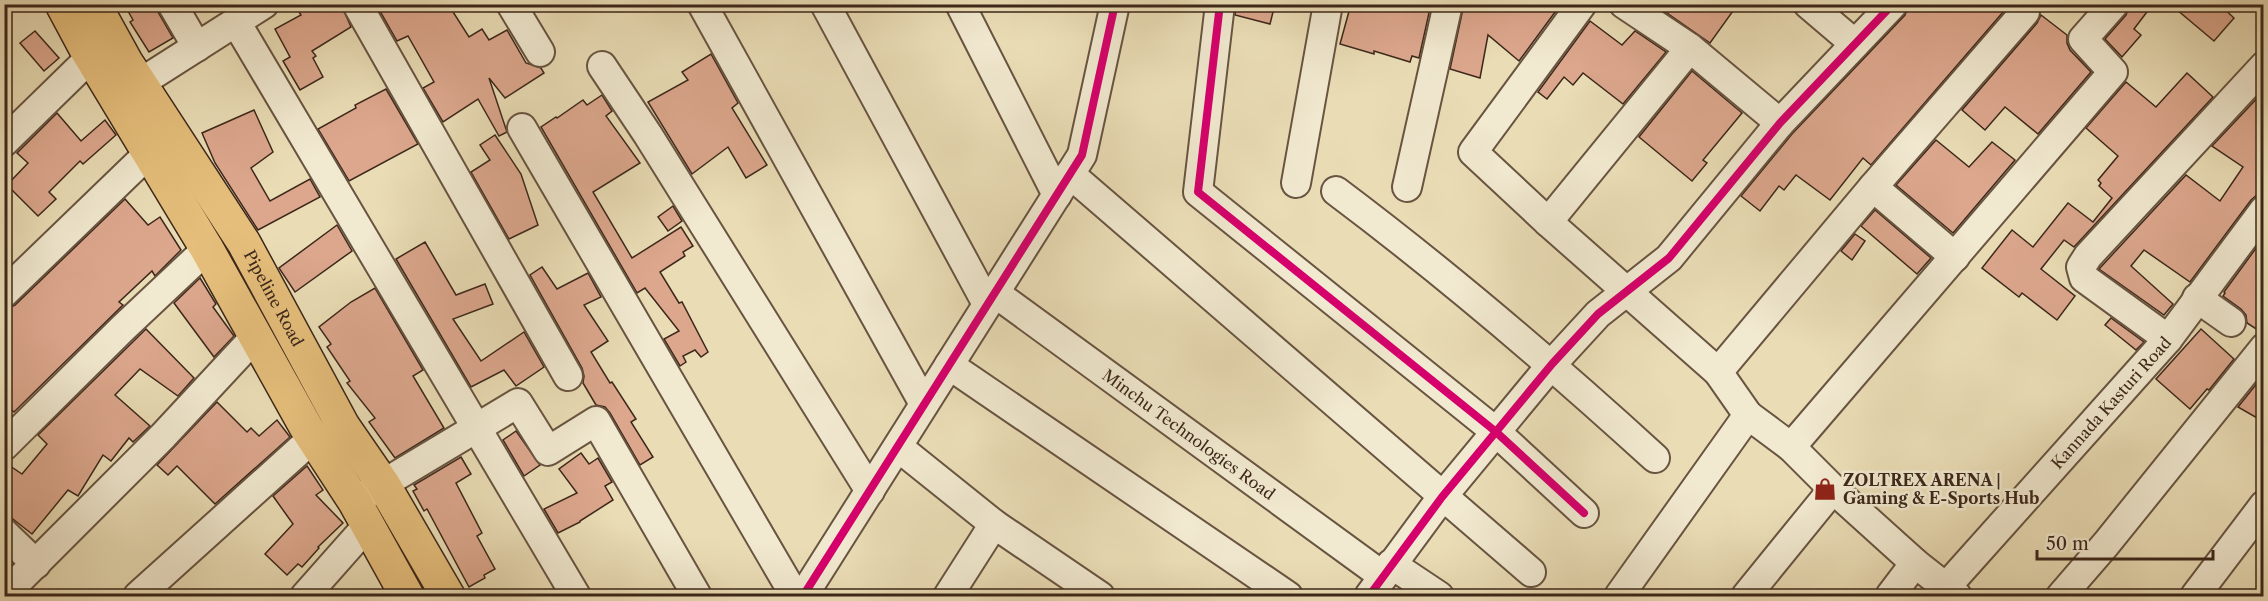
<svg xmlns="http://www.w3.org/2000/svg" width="2268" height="601" viewBox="0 0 2268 601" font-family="'Libre Caslon Text',serif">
<rect width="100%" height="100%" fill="#eaddb6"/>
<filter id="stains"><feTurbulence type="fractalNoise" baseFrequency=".00333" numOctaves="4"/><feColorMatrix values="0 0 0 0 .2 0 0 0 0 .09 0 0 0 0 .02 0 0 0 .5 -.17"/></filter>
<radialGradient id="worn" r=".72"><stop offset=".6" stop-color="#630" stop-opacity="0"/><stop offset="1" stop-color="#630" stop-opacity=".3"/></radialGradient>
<g fill="#dca78d" stroke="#3c271a" stroke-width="1.5">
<polygon points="124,4 156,4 158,12 173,38 149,52 130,22 133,20"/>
<polygon points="294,4 341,4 351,27 312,51 316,56 313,58 323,77 300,90 283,61 290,57 275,29 301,15"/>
<polygon points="376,4 448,4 469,37 482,29 489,40 507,30 526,63 541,68 544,73 505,98 489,78 507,132 499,136 478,99 443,122 423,88 434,82 408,36 397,41"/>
<polygon points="1236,4 1275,4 1270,24 1235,15"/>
<polygon points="1351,4 1431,4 1419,58 1412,56 1410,62 1374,51 1374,54 1340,44"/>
<polygon points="1464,4 1561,4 1519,61 1488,35 1480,78 1450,69"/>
<polygon points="1659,4 1738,4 1710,43 1657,6"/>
<polygon points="1909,4 2010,4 1871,165 1863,158 1830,200 1796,175 1784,190 1779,186 1760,211 1741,196 1792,134 1905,15"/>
<polygon points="2130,4 2153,4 2134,29 2141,35 2122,57 2105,39 2126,15"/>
<polygon points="2170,4 2219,4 2234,18 2214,41"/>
<polygon points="2041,15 2067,35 2067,43 2070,50 2091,72 2038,134 2005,107 1985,130 1962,110 2037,23"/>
<polygon points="1590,21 1622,45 1635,31 1666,52 1623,104 1583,73 1573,85 1564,77 1547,99 1538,92"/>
<polygon points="35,31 59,58 44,71 20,43"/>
<polygon points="711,54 738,103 732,108 767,165 746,178 728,147 692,174 648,102 688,80 682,72"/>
<polygon points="1692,71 1742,113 1703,160 1707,163 1692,181 1639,137"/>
<polygon points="2187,73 2213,97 2074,247 2064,240 2041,269 2075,296 2057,320 2022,293 2019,297 1982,268 2012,230 2033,247 2068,203 2093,222 2112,198 2099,186 2101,183 2098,180 2118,156 2086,128 2126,82 2156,107"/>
<polygon points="386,89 418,144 349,181 318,129 356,108 355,105"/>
<polygon points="2264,91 2264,194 2257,195 2251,200 2190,282 2144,250 2131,266 2173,304 2164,315 2099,269 2186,175 2220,201 2243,167 2212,146"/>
<polygon points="602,95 612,111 606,116 640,163 593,192 632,258 681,227 693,246 683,252 685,256 660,272 679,303 682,302 708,352 701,357 695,350 683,356 686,362 680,366 664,339 679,331 645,288 637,293 541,127 556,117 557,118 583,100 587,105"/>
<polygon points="254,110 273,152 251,168 270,201 310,179 320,197 258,230 215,163 202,133"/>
<polygon points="57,113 81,141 105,120 116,135 83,164 80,161 49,192 56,199 38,216 7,185 28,163 17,153"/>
<polygon points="495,135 521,174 538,225 509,239 471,172 490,160 480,145"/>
<polygon points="1936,140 1969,167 1992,142 2015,160 1953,233 1896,185"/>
<polygon points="125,199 148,225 160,217 181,250 155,276 152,271 119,302 123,305 14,412 4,403 4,310 15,305"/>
<polygon points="673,206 682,221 668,231 658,217"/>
<polygon points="1875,210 1931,258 1917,274 1861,226"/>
<polygon points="337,225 352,251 295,292 279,268"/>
<polygon points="1855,234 1865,241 1852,260 1841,251"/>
<polygon points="2262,240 2264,332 2261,332 2247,323 2246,315 2241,309 2223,296 2225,293 2224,292"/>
<polygon points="425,242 456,295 485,284 493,304 453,319 481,361 524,332 544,367 516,386 504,370 471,387 396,259"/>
<polygon points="542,267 557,289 588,273 601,297 584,305 608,341 591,352 610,383 612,382 636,419 631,422 653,457 640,465 610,413 605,407 596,405 583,383 584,376 582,368 530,275"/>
<polygon points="200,278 216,304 213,307 234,336 214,357 174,303"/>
<polygon points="375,288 423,370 413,376 444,428 395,458 369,422 375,418 347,383 350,381 327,347 331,344 319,327 351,302"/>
<polygon points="2111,318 2144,342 2136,350 2105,325"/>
<polygon points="146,329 194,378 178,396 140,369 115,395 150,426 133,442 129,438 111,461 103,455 78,496 68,490 32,534 4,512 4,462 22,474 47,444 38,435"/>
<polygon points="2201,329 2234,359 2209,390 2207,389 2190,409 2156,379"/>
<polygon points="2258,382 2264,385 2264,422 2238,407"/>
<polygon points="217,402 247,432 251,428 259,436 277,420 290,437 215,504 177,466 168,475 157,465"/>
<polygon points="516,431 540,465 524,476 503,440"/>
<polygon points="581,453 589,464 598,458 612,482 605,486 613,500 580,521 580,522 558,533 544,509 577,493 559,469"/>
<polygon points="461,457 471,474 456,483 482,533 477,536 495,569 484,575 485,578 469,587 427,509 424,511 413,491 417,489 414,485"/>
<polygon points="307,466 323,490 316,495 343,523 318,547 319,548 302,567 298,564 287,575 265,554 293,524 273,496"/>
</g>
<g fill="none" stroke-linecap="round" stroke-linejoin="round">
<g stroke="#685441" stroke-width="32">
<g id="minor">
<polyline points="172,4 197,47"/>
<polyline points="357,4 568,376"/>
<polyline points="511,4 540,52"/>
<polyline points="702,4 924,404"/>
<polyline points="825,4 987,304"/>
<polyline points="960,4 1057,195"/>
<polyline points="1220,4 1198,192 1495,431 1584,513"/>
<polyline points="1624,4 1690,48 1780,123"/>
<polyline points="1808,4 1855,44"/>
<polyline points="236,22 576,596"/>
<polyline points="1690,48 1548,222 1718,372 1748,415 1791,447 1833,489 1915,563 1957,596"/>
<polyline points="602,66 648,135 870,491"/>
<polyline points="140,83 264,4"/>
<polyline points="522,128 795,596"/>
<polyline points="4,142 91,57"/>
<polyline points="1070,174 1531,572"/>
<polyline points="1296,183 1328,4"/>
<polyline points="1407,187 1448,4"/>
<polyline points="1873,187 1955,257"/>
<path d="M1336 191C1448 275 1553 365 1655 458"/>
<polyline points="1548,222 1473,152 1582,4"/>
<polyline points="4,293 149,153"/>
<path id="s1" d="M995 293 1383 576"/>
<polyline points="2197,298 2231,322"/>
<polyline points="2168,339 2084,278 2081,267 2088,256 2264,66"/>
<polyline points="949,365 1288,596"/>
<polyline points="1718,372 1873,187 2025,12"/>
<polyline points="4,446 123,328 207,249"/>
<polyline points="898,447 994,524 1100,596"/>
<polyline points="1791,447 2113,72 2083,39 2114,4"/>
<polyline points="363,496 518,403 548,451 596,421 697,596"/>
<polyline points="4,533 36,564"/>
<polyline points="1391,564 1439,596"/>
<path id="s2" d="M1947 586 2168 339 2264 210"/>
<polyline points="4,595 163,436 255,337"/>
<polyline points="138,596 313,438"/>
<polyline points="305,596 367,526"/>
<polyline points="803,596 1082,155 1115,4"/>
<polyline points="948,596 994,524"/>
<polyline points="1369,596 1442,497 1552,364 1598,314 1669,258 1780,123 1893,4"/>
<polyline points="1619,596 1748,415"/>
<polyline points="1746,596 1833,489"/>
<polyline points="1890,596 1915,563"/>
<polyline points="2061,596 2106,544 2264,348"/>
<polyline points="2195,596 2264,505"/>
</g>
</g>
<g stroke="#3c271a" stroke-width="36">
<g id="major">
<polyline points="62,4 85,47 207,249 306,427 355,502 407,596"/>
<path id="s3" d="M94 4 126 62 244 243 343 426 383 484 448 596"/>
</g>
</g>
<use href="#minor" stroke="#f1e9d0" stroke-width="28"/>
<use href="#major" stroke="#e5be7b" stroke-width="33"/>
<g stroke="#f1e9d0" stroke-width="11">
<g id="cycleway">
<polyline points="1220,4 1198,192 1495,431 1584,513"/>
<polyline points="803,596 1082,155 1115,4"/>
<polyline points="1369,596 1442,497 1552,364 1598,314 1669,258 1780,123 1893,4"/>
</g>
</g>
<use href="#cycleway" stroke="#d6006c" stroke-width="8"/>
</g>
<defs>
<g id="shop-bare" transform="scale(1.8)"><path d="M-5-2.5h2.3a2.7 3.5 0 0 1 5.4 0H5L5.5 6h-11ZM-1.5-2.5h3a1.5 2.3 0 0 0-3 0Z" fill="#8f2418" stroke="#f1e9d0" stroke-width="2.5" paint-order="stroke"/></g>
</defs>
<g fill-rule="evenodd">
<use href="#shop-bare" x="1825" y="489"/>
</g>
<g text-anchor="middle" stroke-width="5" stroke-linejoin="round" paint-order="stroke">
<g font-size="16" fill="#3c271a" stroke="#f1e9d0">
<text dy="6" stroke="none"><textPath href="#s3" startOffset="345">Pipeline Road</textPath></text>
<text dy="6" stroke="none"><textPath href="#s2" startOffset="246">Kannada Kasturi Road</textPath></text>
<text dy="6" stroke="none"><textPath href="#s1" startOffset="240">Minchu Technologies Road</textPath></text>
</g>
<g font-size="16" font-weight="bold" fill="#3c271a" stroke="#f1e9d0" text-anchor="start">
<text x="1843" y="486">ZOLTREX ARENA |<tspan x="1843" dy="18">Gaming &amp; E-Sports Hub</tspan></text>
</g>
</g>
<rect width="2268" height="601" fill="none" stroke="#eaddb6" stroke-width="24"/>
<rect x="6" y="6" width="2256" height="589" fill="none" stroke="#3c271a" stroke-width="3"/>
<rect x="12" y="12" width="2244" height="577" fill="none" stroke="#3c271a" stroke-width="1.5"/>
<path d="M2037 550v9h176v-9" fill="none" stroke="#3c271a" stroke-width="3"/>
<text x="2046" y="550" font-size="18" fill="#3c271a" stroke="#f1e9d0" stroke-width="4.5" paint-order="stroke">50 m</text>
<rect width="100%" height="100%" filter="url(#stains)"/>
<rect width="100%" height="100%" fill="url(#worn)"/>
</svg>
